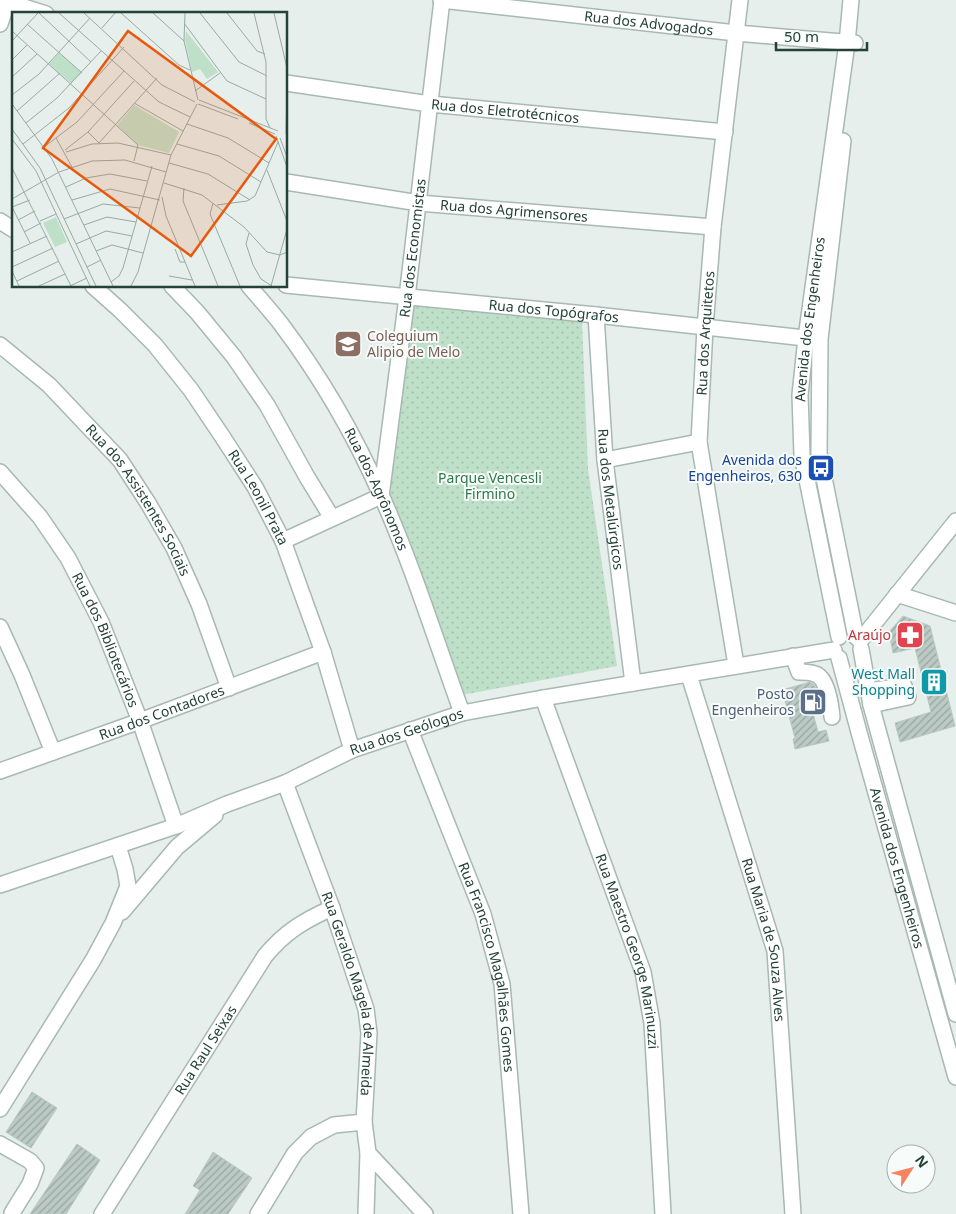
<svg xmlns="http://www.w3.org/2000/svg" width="956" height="1214" viewBox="0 0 956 1214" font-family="'Noto Sans',sans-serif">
<defs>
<pattern id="park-dots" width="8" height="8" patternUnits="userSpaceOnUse" patternTransform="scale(1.25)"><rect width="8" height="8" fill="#bfe0c8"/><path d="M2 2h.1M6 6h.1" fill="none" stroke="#a4c1ad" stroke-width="1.8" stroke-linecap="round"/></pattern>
<pattern id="building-hatch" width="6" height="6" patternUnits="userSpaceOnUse" patternTransform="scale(1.25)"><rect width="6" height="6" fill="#bbcac4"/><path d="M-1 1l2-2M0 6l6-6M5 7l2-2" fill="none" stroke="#98a6a0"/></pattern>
</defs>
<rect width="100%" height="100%" fill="#e6efeb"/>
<polygon fill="url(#park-dots)" points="412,303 582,321 588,469 617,666 462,695 388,497"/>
<g fill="url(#building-hatch)" stroke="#b8c9c2">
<polygon points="903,616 930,626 955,726 900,742 895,723 931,712 915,648 893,653 889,632"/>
<polygon points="810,682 813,684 817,690 822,711 813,713 818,732 826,730 829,741 795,749 793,739 795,738 782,690"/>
<polygon points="32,1092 57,1108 31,1148 6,1132"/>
<polygon points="77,1144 100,1160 66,1214 30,1214"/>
<polygon points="213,1152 252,1178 228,1214 185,1214 200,1190 193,1186"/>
</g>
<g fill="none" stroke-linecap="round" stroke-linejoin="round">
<g stroke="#a8b8b2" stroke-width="18">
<g id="minor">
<path id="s1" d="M441 0 736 33 855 43"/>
<polyline points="8,2 46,14"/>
<polyline points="0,24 8,0"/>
<path id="s2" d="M286 83 430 104 725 132"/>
<polyline points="843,141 820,339 819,453 856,637"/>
<path id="s3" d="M286 182 419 203 713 227"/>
<polyline points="0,221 14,230"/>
<path id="s4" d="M286 285 596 315 814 339"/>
<path id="s5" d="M93 286 120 310 155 345 191 390 222 436 255 487 283 541 323 652 352 750"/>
<polyline points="172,286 197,312 234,357 267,405 307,477 332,518"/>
<path id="s6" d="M249 286C260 299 271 311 281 324 321 377 355 436 382 497 413 567 436 641 462 713"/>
<path id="s7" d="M596 315 605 460 633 683"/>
<path id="s8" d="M0 345 49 385 120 460 148 503 174 548 199 604 229 688"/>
<polyline points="605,460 699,442"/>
<path id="s9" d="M0 472 40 517 68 558 101 622 140 721 176 826"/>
<path id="s10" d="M381 496 407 297 442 0"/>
<polyline points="283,541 381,496"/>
<polyline points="897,594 956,613"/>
<polyline points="0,627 22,675 53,752"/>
<path id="s11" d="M839 637 802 455 800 395 806 338 847 43 851 0"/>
<polyline points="860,641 956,521"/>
<polyline points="861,649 871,705 956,1014"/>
<path d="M793 656 799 672C803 672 810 672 815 674 827 677 831 706 832 717"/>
<path id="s12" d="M839 658 860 736 956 1077"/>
<path id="s13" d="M736 665 699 442 705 328 713 227 740 0"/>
<path id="s14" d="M689 675 775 951 793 1214"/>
<polyline points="868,691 904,686 908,697 871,705"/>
<path id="s15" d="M543 698 643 972 652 1023 663 1214"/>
<path id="s16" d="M410 730 483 914 502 984 521 1214"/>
<path id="s17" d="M0 771 140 721 323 652"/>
<path id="s18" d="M285 783 332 908 366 1009 369 1033 364 1122 368 1153 366 1214"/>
<path id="s19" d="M0 885 176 826 227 804 285 783 352 750 462 713 543 698 834 650"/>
<polyline points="122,912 177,847 215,815"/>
<polyline points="0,1109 93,960 113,923 128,886 125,869 118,846"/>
<polyline points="0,1144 30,1161 36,1168 30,1184 12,1213"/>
<polyline points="368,1153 425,1214"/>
<path id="s20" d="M102 1214 265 956C285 932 303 921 332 908"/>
<polyline points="258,1214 295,1153 311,1137 334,1125 364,1122"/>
</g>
</g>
<use href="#minor" stroke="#fff" stroke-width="15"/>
</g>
<defs>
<g id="school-square" transform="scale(1.4375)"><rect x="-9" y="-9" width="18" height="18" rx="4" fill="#8d6e63" stroke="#f7fbf9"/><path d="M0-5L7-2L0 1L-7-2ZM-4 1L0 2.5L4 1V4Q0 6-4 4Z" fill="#fff"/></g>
<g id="bus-square" transform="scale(1.4375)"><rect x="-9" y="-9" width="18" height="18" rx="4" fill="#1a4fb4" stroke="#f7fbf9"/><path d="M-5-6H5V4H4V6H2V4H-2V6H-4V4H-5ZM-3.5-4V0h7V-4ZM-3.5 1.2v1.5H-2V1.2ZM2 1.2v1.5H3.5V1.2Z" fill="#fff"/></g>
<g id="pharmacy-square" transform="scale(1.4375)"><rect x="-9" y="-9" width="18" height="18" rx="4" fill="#e0444e" stroke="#f7fbf9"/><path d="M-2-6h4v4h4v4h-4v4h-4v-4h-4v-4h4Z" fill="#fff"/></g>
<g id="building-square" transform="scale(1.4375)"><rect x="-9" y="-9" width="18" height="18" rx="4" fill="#0f9aa8" stroke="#f7fbf9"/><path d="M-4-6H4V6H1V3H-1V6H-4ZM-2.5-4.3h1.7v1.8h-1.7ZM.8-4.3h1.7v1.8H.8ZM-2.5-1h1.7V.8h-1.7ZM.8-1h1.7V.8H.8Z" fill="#fff"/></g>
<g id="fuel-square" transform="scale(1.4375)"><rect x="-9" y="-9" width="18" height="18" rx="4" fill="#5c6f8a" stroke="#f7fbf9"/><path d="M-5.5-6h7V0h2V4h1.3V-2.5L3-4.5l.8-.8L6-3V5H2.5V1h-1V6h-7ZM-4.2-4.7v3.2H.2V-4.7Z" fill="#fff"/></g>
</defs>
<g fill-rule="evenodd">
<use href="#school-square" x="348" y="344"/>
<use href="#bus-square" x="821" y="468"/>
<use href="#pharmacy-square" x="910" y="635"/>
<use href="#building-square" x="934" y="682"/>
<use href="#fuel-square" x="813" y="702"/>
</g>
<g text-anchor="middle" stroke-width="4" stroke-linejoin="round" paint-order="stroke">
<g font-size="14" fill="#24423a" stroke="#f7fbf9">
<text dy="5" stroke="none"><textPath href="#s1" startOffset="209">Rua dos Advogados</textPath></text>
<text dy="5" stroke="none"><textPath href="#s2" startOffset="221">Rua dos Eletrotécnicos</textPath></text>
<text dy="5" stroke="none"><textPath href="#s3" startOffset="230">Rua dos Agrimensores</textPath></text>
<text dy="5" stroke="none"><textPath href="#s10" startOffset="250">Rua dos Economistas</textPath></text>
<text dy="5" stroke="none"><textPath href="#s4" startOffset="269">Rua dos Topógrafos</textPath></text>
<text dy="5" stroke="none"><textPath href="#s11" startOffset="322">Avenida dos Engenheiros</textPath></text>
<text dy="5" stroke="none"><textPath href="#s13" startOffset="335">Rua dos Arquitetos</textPath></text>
<text dy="5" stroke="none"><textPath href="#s6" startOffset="241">Rua dos Agrônomos</textPath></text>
<text dy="5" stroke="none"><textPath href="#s5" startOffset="270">Rua Leonil Prata</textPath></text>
<text dy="5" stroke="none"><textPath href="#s7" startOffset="185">Rua dos Metalúrgicos</textPath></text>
<text dy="5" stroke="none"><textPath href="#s8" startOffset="210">Rua dos Assistentes Sociais</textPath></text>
<text dy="5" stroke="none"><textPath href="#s9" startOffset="200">Rua dos Bibliotecários</textPath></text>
<text dy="5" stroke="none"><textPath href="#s17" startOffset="172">Rua dos Contadores</textPath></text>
<text dy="5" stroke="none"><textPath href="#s19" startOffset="435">Rua dos Geólogos</textPath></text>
<text dy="5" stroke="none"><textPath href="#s12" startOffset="218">Avenida dos Engenheiros</textPath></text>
<text dy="5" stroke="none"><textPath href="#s14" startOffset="276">Rua Maria de Souza Alves</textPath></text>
<text dy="5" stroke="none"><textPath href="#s15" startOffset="268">Rua Maestro George Marinuzzi</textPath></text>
<text dy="5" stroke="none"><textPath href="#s16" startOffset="251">Rua Francisco Magalhães Gomes</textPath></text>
<text dy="5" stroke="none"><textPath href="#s18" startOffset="222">Rua Geraldo Magela de Almeida</textPath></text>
<text dy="5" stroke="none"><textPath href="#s20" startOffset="194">Rua Raul Seixas</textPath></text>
</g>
<g font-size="14" fill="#785e54" stroke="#f7fbf9" text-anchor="start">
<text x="367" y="341">Coleguium<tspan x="367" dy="16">Alipio de Melo</tspan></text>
</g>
<g font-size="14" fill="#164399" stroke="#f7fbf9" text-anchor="end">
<text x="802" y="465">Avenida dos<tspan x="802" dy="16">Engenheiros, 630</tspan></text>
</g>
<g font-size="14" fill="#2d7a4b" stroke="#f7fbf9">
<text x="490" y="483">Parque Vencesli<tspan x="490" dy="16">Firmino</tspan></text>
</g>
<g font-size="14" fill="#be3a42" stroke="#f7fbf9" text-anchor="end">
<text x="891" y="640">Araújo</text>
</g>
<g font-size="14" fill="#0d838f" stroke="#f7fbf9" text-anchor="end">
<text x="915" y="679">West Mall<tspan x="915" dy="16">Shopping</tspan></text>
</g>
<g font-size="14" fill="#4e5e75" stroke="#f7fbf9" text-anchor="end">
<text x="794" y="699">Posto<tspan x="794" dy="16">Engenheiros</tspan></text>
</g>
</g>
<g transform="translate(12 12)">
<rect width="275" height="275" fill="#e6efeb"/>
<path d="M174 19 206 60 195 67 188 57 180 60 173 28ZM47 41 70 61 59 71 37 52ZM122 93 167 120 157 141 126 133 105 113ZM44 205 55 230 43 235 31 211Z" fill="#bfe0c8"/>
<path fill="none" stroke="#98aaa4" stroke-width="1" d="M27 1 79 50M47 1 147 90 178 105M72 1 150 73 183 90M109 1 167 53 178 58M141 1 172 29M173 1 172 29 186 88M188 1 227 50 255 64M215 1 245 39 253 42M242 1 254 50V107L258 116M262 1 275 56M172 11 215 69 254 87M15 12 70 61M90 16 103 1M0 19 126 133M0 29 26 1M0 48 15 33M0 65 25 42M183 79 208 61M0 83 27 62 78 6M187 88 266 119M122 91 171 119M0 92 40 147 101 274M186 92 226 107M5 99 48 61M14 111 45 86 89 39M237 111 263 122M175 112 216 126 257 151M0 117 28 156 84 274M76 120 87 131M274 122 275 79M264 124 275 155M44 126 60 155M268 126 275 145M0 127 24 159 78 274M87 131 145 66M11 132 57 96 112 35M165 132 207 144 249 170M32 135 65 110 112 59M53 138 76 120 122 69M54 140 80 132 106 131 159 143M122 149 126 133M157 151 196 162 238 188M0 156 59 274M255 158 275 209M152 171 190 183 232 215 255 240 268 243 275 240M54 175 74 166 98 162 135 169M172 176 171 189 206 274M150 185 154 204 183 274M0 187 47 160 80 149 113 148 154 160M60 188 98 177 148 188M201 191 198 202 228 274M205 193 235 189 243 184 266 130M52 207 91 192 128 196M6 208 23 199M28 209 44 202M72 213 95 205 124 210M12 220 29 211M237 221 234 232 241 253 249 267 260 274M18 231 0 195 18 188M64 232 94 219 120 224M163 237 168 250H173M84 239 100 233 131 241M0 240 35 224M0 255 41 236M75 255 89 248M0 259 7 274M157 264 180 268M5 269 47 249M99 270 107 264 111 256 140 154M27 274 53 262M58 274 75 266M119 274 126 260 159 143 185 92M259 274 275 217"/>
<path fill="#e8590c" fill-opacity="0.15" stroke="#e8590c" stroke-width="2.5" d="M116 19 264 127 179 244 31 136Z"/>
<rect width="275" height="275" fill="none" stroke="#24423a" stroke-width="2.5"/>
</g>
<g transform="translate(911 1169) rotate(54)"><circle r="24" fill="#f7fbf9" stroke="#a3b1ad"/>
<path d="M0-4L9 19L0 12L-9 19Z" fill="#f4845f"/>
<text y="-8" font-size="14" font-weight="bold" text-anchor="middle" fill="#24423a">N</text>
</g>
<path d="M776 42v8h91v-8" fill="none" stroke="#24423a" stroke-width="2.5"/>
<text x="784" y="42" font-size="15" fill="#24423a" stroke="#f7fbf9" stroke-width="4" paint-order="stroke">50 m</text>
</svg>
